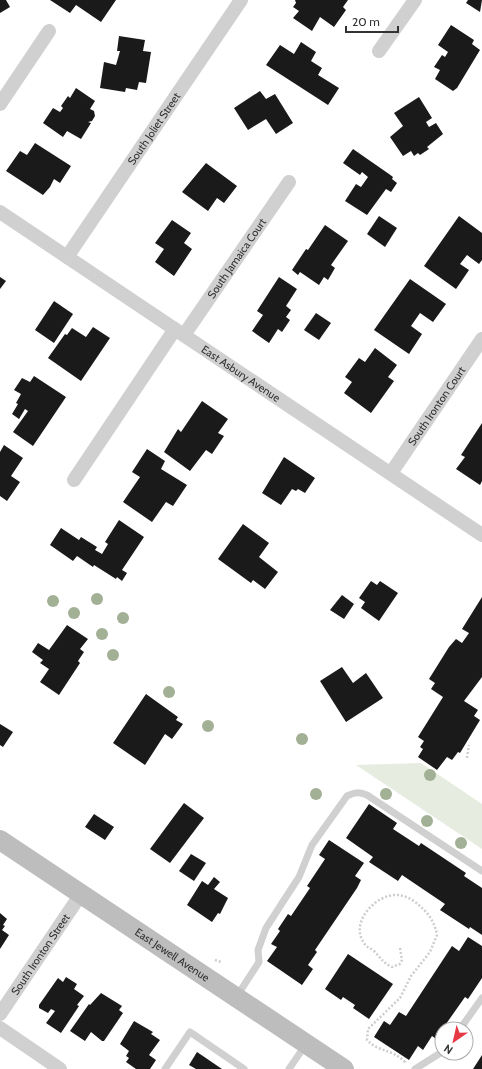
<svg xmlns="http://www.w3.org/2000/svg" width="482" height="1069" viewBox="0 0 482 1069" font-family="Cabin,sans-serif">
<rect width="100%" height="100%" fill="#fff"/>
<polygon fill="#e6ecdf" points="421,763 482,804 482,849 356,765"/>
<g fill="#1a1a1a">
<polygon points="0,0 6,0 10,7 0,13"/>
<polygon points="50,0 116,0 101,22 76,5 70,13"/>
<polygon points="295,0 348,0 343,7 346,10 334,27 320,17 312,31 293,18 299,11 293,7 296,3"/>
<polygon points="468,0 482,0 480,12 466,3"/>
<polygon points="451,25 474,40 472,44 480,50 457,88 453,91 435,79 440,70 434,67 442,55 445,57 448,52 438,45"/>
<polygon points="119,36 145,40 143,51 151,52 146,83 139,82 137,90 126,88 125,92 100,88 104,62 116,65 120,51 117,51"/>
<polygon points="301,42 316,52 311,61 322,68 318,75 339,88 328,105 266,65 280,45 294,54"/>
<polygon points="76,88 95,101 90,109 94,111 95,116 92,121 88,122 91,123 81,139 67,131 63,137 43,123 53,108 60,112 63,108 61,106 68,96 70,98"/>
<polygon points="260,91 266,99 275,94 293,123 276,134 266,119 248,130 234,108"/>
<polygon points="419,97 432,118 426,122 429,127 436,123 443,134 427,147 429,149 420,155 418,153 414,156 411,151 403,156 390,137 403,126 394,113"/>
<polygon points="35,143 71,166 60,183 54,179 50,187 43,195 6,171 20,151 27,155"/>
<polygon points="353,149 389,174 393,177 392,179 397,183 391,192 386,189 367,215 345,201 356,184 361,187 368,177 362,172 360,175 343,163"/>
<polygon points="206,163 237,186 224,203 217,198 208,211 182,192"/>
<polygon points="379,216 397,228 385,247 367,234"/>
<polygon points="459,216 482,233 482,260 479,264 467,255 460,264 469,270 456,289 424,266"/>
<polygon points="172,220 191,233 184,243 192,249 174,276 155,262 164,249 155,243"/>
<polygon points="325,225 348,241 331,265 335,268 328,280 324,277 319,285 300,272 298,275 292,270 306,249 308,250"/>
<polygon points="0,277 6,281 0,289"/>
<polygon points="279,277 297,289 286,306 291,310 286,317 290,320 282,332 278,329 269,343 252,331 263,315 257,311"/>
<polygon points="410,279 446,304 433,322 420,313 411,326 422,334 409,354 374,330"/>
<polygon points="54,301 73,314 54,343 35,330"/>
<polygon points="316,313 331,323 319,340 304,330"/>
<polygon points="93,327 110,338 81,381 48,358 65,334 67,335 72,328 86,337"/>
<polygon points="375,348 397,365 388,377 394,381 371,413 344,393 352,382 345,377 359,358 365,362"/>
<polygon points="34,376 66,397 33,446 13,432 28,411 25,409 19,419 12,414 18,404 16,403 21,394 14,390 22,378 30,382"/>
<polygon points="202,401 228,419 218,433 224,436 212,454 206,450 190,471 164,452 178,429 181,432"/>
<polygon points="482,423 482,481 480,485 456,469 465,457 461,455"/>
<polygon points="4,445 23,458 11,476 20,482 7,501 0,496 0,452"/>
<polygon points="147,449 165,461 161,469 187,485 173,506 166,502 152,522 123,502 140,477 132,472"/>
<polygon points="284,457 315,478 305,493 298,489 296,491 292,489 281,505 262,493"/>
<polygon points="119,520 144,537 122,570 127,573 122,581 117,577 116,579 94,565 93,567 77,556 73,561 50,545 61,528 79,540 81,537 97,547 95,550 102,554 108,544 105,542"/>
<polygon points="243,524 269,543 259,557 278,572 265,589 253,580 251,583 218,559"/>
<polygon points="371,581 377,585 380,581 398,593 379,621 361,608 365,602 359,598"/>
<polygon points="342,595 354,604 344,619 330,610"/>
<polygon points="482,597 482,677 464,701 478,710 474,716 480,720 460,753 458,752 452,760 447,757 437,770 418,757 423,749 420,747 424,741 418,737 443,697 431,689 435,683 429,679 449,647 456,639 462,643 469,633 462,629"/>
<polygon points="67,625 88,639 80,649 84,652 78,661 80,663 59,695 40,682 49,669 40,663 43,660 32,652 38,643 49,650"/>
<polygon points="342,667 353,683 366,673 383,698 346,722 320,681"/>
<polygon points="146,694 178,717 176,720 183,724 172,739 165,734 145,765 113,743"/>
<polygon points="0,724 13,732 3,747 0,745"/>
<polygon points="184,803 204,818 170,863 150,849"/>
<polygon points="369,804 397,823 393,829 419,846 421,843 466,873 464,876 482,888 482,935 470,927 469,929 440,910 445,904 402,875 398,881 369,862 373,857 346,838"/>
<polygon points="94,814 114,827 105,840 85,827"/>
<polygon points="329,840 364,863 355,876 361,880 357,888 315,950 317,952 308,965 313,969 302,985 267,961 277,947 271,944 280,931 278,929 288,914 291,916 310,888 307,886 325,859 319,855"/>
<polygon points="191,854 206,863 194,881 179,871"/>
<polygon points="214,877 220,882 214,889 228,898 220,914 218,913 212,922 187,905 202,881 208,885"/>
<polygon points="0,913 7,919 3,925 5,926 2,930 9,935 0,949"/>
<polygon points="468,937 482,946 482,978 468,999 465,997 446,1024 449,1026 447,1029 442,1029 442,1036 439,1041 432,1036 423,1050 418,1046 409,1060 374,1037 384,1021 390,1025 399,1012 406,1016 452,946 459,951"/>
<polygon points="348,954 393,984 369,1019 353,1008 355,1005 343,997 341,1000 325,989"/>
<polygon points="66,977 77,984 74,989 84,996 77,1005 79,1006 61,1033 46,1023 55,1011 51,1009 48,1013 39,1008 39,1005 58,978 63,982"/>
<polygon points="101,993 122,1006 119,1010 123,1013 104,1041 102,1041 91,1032 85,1041 70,1031 89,1004 90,1005"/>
<polygon points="134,1021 153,1032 151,1034 160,1040 149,1055 156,1060 150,1069 136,1069 126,1062 129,1058 126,1056 129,1051 120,1044"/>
<polygon points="197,1052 222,1069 196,1069 189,1065"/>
<polygon points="482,1055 482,1069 473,1069"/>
</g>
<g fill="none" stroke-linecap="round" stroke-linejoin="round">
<g stroke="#cdcdcd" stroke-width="2.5" stroke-dasharray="2 2" stroke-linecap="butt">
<polyline points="467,758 469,745"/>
<path d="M400 948 402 960 400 964 392 967C383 963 380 957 374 951 370 948 366 947 364 943 349 922 377 893 398 895 408 896 416 902 422 908 430 915 435 924 437 935L430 952 411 976 400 998 368 1029 367 1040C380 1053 391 1048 405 1062L404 1064"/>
<polyline points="215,960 221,962"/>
</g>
<g stroke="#d0d0d0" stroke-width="7">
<path d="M237 996 259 962 258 950 266 928 299 877 312 845 347 796C355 792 359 792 367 795L482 871"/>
<polyline points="460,1029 482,998"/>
<polyline points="165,1069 190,1032 244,1069"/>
<polyline points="289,1069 306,1044"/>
<polyline points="415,1069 442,1052"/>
</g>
<g stroke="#d0d0d0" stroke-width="14">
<polyline points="379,51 415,0"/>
<polyline points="0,104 49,31"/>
<path id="s1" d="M0 212 482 535"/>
<path id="s2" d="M67 257 241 0"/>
<path id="s3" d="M184 335 289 182"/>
<path id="s4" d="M391 473 482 339"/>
<polyline points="74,480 175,329"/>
<path id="s5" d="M0 1014 81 894"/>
<polyline points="0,1028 60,1069"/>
</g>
<path stroke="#bdbdbd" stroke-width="20" id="s6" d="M0 840 344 1069"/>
</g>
<g fill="#a2b095">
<circle cx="97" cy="599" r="6"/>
<circle cx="53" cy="601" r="6"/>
<circle cx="74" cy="613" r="6"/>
<circle cx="123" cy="618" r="6"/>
<circle cx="102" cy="634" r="6"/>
<circle cx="113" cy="655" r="6"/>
<circle cx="169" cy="692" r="6"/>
<circle cx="208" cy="726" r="6"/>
<circle cx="302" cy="739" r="6"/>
<circle cx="430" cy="775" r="6"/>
<circle cx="316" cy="794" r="6"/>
<circle cx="386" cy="794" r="6"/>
<circle cx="427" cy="821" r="6"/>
<circle cx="461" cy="843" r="6"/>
</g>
<g text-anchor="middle" stroke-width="4" stroke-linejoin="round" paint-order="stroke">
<g font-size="11" fill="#333" stroke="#fff">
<text dy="4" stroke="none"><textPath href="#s2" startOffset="155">South Joliet Street</textPath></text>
<text dy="4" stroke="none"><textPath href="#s3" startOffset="93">South Jamaica Court</textPath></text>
<text dy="4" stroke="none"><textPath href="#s1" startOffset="290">East Asbury Avenue</textPath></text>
<text dy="4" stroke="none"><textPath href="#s4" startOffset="81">South Ironton Court</textPath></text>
<text dy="4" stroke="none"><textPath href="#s5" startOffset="72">South Ironton Street</textPath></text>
<text dy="4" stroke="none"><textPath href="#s6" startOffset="207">East Jewell Avenue</textPath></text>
</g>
</g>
<g transform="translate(454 1041) rotate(214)"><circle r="19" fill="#ffffff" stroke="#adadad"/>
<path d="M0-3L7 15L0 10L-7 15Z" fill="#e63946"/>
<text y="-6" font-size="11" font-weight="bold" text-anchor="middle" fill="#333333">N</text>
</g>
<path d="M346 26v6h52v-6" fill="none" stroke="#333333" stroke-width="2"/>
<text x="352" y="26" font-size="12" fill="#333333" stroke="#ffffff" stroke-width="3" paint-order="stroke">20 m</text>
</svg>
